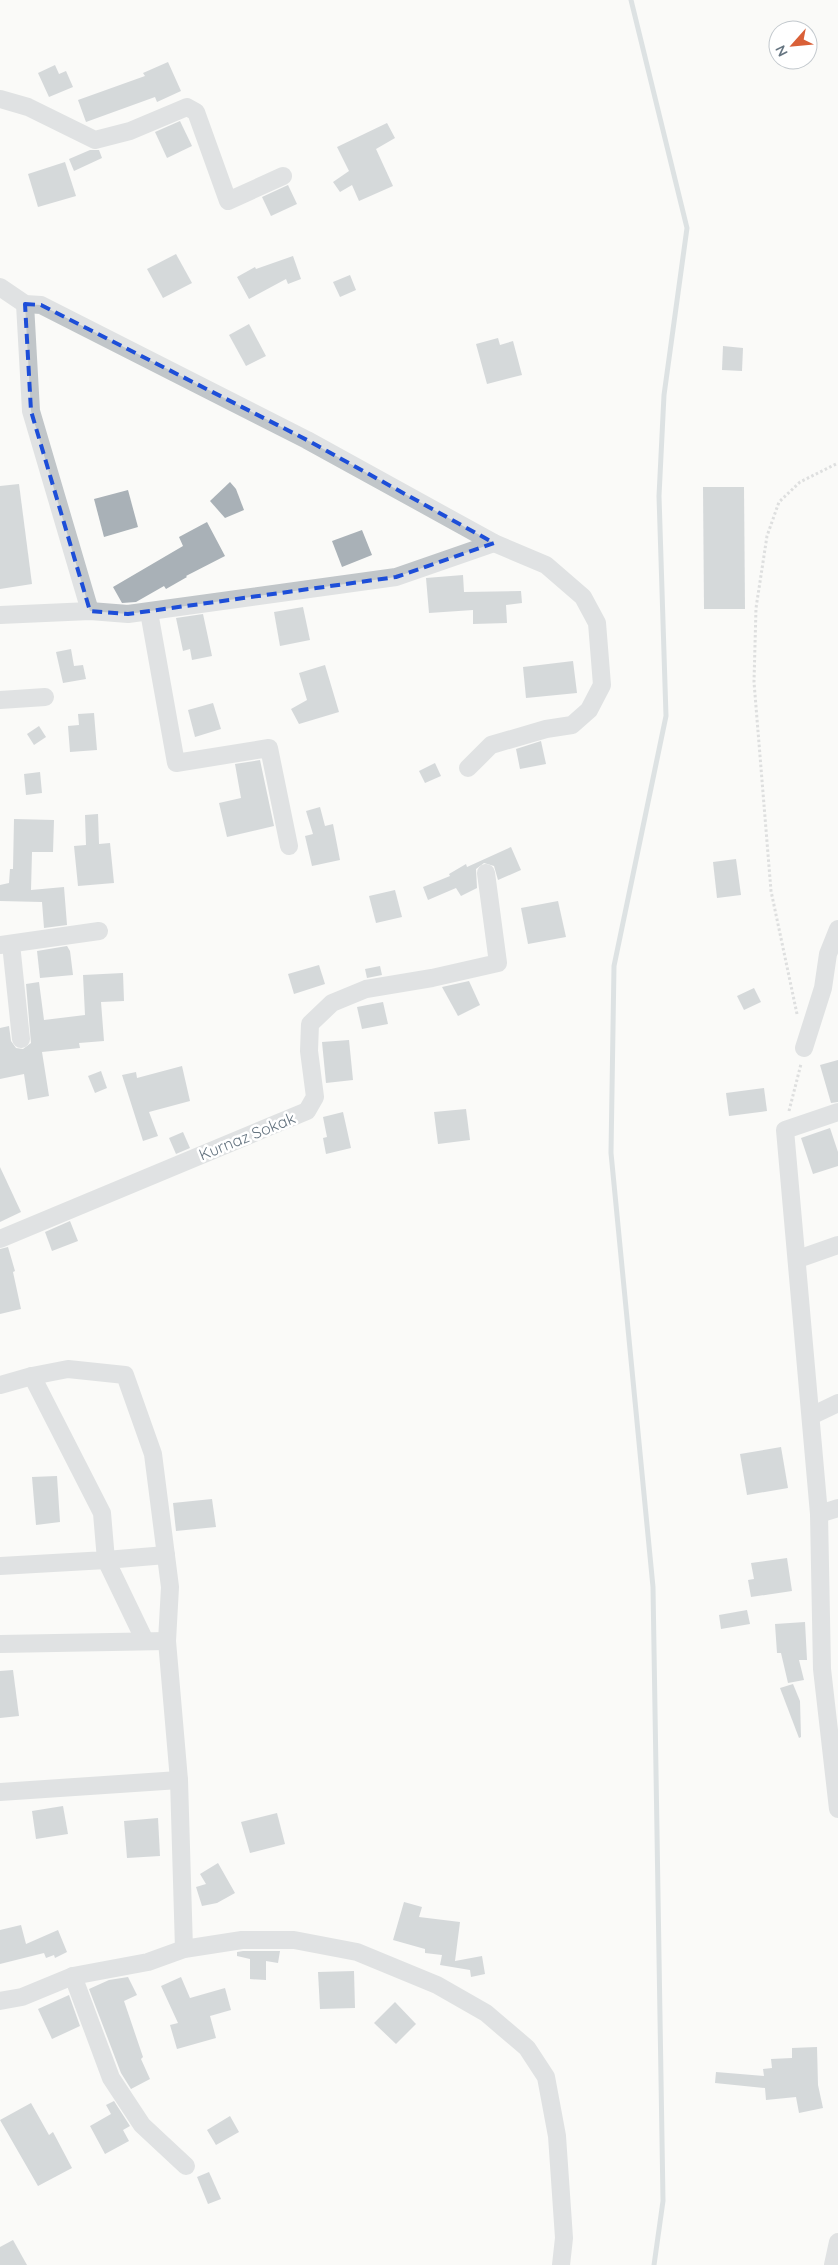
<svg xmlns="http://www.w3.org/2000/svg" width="838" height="2265" viewBox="0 0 838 2265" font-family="Quicksand,sans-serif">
<rect width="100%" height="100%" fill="#fafaf8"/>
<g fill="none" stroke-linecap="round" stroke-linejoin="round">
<polyline stroke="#bbc6ca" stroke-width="5" points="631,0 687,228 664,395 659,496 666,716 614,966 611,1153 653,1587 663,2201 654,2265"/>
</g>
<g fill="#a9b1b7">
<polygon points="168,62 181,91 157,102 155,97 86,122 78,100 145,76 143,73"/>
<polygon points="55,65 59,74 66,71 73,87 49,97 38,73"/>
<polygon points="180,121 192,146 167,158 155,132"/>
<polygon points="387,123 395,138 376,149 393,186 359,201 352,185 340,192 333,182 349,171 337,147"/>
<polygon points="90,150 99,150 102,158 74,171 69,159"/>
<polygon points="65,162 76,196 38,207 28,174"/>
<polygon points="288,185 297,204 271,216 262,197"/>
<polygon points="176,254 192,283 163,298 147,269"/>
<polygon points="293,256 301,279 288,284 286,279 249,299 237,277 255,267 256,269"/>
<polygon points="350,275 356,290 340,297 333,282"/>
<polygon points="249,324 266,356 246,366 229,335"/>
<polygon points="498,338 500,345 513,341 522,375 487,384 476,344"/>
<polygon points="723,346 743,348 742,371 722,370"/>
<polygon points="230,482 236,489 244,510 225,518 210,501"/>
<polygon points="19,484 32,584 0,589 0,486"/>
<polygon points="703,487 744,487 745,609 704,609"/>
<polygon points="128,490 138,527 104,537 94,499"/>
<polygon points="207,522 225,556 186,576 187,577 166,589 164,586 136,602 122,603 113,587 183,546 179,537"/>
<polygon points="362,530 372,555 342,567 332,541"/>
<polygon points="463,575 464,592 521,591 522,603 506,605 507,623 473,624 473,610 429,613 426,578"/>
<polygon points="303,607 310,640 280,646 274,612"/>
<polygon points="203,614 212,656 192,660 190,649 183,651 176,618"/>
<polygon points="71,649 74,666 83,665 86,679 63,683 56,652"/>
<polygon points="573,661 577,693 526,698 523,667"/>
<polygon points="325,665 339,712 299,724 291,709 307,700 299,673"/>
<polygon points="213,703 221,729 195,737 188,710"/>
<polygon points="94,713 97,750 70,752 68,726 79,725 78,714"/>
<polygon points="39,726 46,737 34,745 27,734"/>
<polygon points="541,741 546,764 520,769 516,749"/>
<polygon points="260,760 274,826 227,837 219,803 241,798 235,764"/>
<polygon points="435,763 441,776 425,783 419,771"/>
<polygon points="40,772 42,793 26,795 24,774"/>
<polygon points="320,807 325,826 333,824 340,860 312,866 305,836 313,834 306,811"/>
<polygon points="98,814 99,844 110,843 114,883 78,886 74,846 86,845 85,815"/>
<polygon points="14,819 54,820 53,852 32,852 31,890 64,887 67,925 44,928 42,902 0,901 0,885 9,883 10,869 13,869"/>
<polygon points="511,847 521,870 498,880 494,866 484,863 476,869 477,888 461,896 456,888 428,900 423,887 450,876 449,874 466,864 467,867"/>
<polygon points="736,859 741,895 717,898 713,862"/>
<polygon points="395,890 402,917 376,923 369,896"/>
<polygon points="558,901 566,937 528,944 521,908"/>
<polygon points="67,946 70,951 73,975 40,978 37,951"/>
<polygon points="319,965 325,984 294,994 288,974"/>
<polygon points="380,966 382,975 367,978 365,969"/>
<polygon points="123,973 124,1001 101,1002 104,1041 79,1043 80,1048 42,1052 49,1096 28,1100 24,1074 0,1079 0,1028 9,1026 11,1041 16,1048 23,1049 31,1043 26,984 39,982 44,1020 85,1015 83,975"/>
<polygon points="469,981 480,1005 458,1016 442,987"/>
<polygon points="754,988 761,1002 744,1010 737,996"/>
<polygon points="383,1002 388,1024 362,1029 357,1007"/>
<polygon points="349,1040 353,1080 326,1083 322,1042"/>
<polygon points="838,1060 838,1102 831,1103 820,1065"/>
<polygon points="182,1066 190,1101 149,1112 158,1136 143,1141 122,1075 136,1072 137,1078"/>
<polygon points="101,1071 107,1088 95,1093 88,1076"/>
<polygon points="764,1088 767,1111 729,1116 726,1093"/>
<polygon points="466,1109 470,1140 438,1144 434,1112"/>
<polygon points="343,1112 351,1148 326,1154 323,1138 327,1137 323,1117"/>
<polygon points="830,1128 838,1152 838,1166 813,1174 801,1138"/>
<polygon points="183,1132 190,1148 176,1154 169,1138"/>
<polygon points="0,1167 21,1212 0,1222"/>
<polygon points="70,1221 78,1241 52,1251 45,1232"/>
<polygon points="8,1247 15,1271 13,1272 21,1309 0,1314 0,1249"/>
<polygon points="781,1447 788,1488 747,1495 740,1454"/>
<polygon points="57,1476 60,1522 36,1525 32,1477"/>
<polygon points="212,1499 216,1527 176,1531 173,1503"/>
<polygon points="787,1558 792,1591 751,1597 748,1580 754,1579 751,1563"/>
<polygon points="747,1610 750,1624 721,1629 719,1615"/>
<polygon points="805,1622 807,1660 799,1660 804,1680 788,1683 781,1653 777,1653 775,1624"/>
<polygon points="13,1670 19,1716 0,1718 0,1671"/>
<polygon points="793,1684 800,1701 801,1737 799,1738 780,1688"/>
<polygon points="63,1806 68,1834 36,1839 32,1811"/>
<polygon points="277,1813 285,1844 250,1853 241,1822"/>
<polygon points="158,1818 160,1856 127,1858 124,1821"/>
<polygon points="218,1863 235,1893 217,1903 202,1906 196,1887 206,1884 200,1874"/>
<polygon points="404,1902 422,1907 419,1917 460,1922 455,1961 482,1956 485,1974 471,1977 470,1970 440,1965 442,1955 425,1953 425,1949 393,1940"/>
<polygon points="21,1925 26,1944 58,1930 67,1952 55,1958 54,1955 46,1958 44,1953 0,1964 0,1930"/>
<polygon points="243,1951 280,1951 278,1963 266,1961 266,1980 250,1979 250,1959 237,1956 237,1952"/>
<polygon points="354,1971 355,2008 320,2009 318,1972"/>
<polygon points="128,1977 137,1995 124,2001 143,2057 141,2059 150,2079 131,2089 121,2073 89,1989 109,1980"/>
<polygon points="181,1977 190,1998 225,1988 231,2010 210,2016 216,2038 177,2049 170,2025 178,2023 161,1986"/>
<polygon points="69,1995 80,2026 52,2039 38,2009"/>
<polygon points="395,2002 416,2024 396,2044 374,2023"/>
<polygon points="817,2047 818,2085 823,2108 799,2113 796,2097 766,2100 765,2088 715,2083 716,2072 764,2076 763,2069 772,2068 771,2059 792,2058 792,2048"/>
<polygon points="114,2101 130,2126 123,2130 129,2141 105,2154 90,2126 111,2114 106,2105"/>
<polygon points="31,2103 49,2135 53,2132 72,2168 38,2186 0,2120"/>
<polygon points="230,2116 239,2132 216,2145 207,2130"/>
<polygon points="209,2172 221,2199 208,2204 197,2177"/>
<polygon points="13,2240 27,2265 0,2265 0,2247"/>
</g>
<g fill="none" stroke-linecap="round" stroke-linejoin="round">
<g stroke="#bcbfc1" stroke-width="3" stroke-dasharray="2.5 2.5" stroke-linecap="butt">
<polyline points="797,1014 771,891 754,682 756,608 767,536 779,502 800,482 838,463"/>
<polyline points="789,1111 801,1064"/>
</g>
<g stroke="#c1c6c9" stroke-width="18">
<polyline points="0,99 28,107 95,140 130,131 187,107 196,112 228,201 283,176"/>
<polyline points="0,287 25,304 41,305 307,440 494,543 546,565 583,597 597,623 602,685 589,710 572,725 546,729 491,745 468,768"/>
<polyline points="25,304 31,411 90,611"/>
<polyline points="149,612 176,763 269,748 289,846"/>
<polyline points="0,615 90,611 128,614 396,577 494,543"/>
<polyline points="0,700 45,697"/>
<polyline points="11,944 21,1039"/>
<polyline points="0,945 99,931"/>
<polyline points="804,1048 823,988 828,954 838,929"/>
<polyline points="838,1112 785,1130 819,1514 822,1669 838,1809"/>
<polyline points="0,1239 307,1111 315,1097 309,1051 310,1024 332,1003 366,989 432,978 498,963 486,873"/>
<polyline points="798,1259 838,1245"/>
<polyline points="0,1385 32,1376"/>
<polyline points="811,1416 838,1403"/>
<polyline points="819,1514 838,1508"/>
<polyline points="0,1566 106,1560 102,1513 32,1376 68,1369 125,1375 153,1454 170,1587 167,1641 179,1780 184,1949"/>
<polyline points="145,1641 106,1560 166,1555"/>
<polyline points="0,1644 167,1641"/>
<polyline points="0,1792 179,1780"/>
<polyline points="73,1976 111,2078 142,2125 186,2166"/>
<polyline points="0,2001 22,1997 73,1976 148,1962 184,1949 242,1940 294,1940 357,1952 437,1985 486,2013 527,2048 546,2077 557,2136 564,2238 561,2265"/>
<polyline points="833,2265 838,2242"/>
</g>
</g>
<path d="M0 0H838V2265H0ZM25 304 41 305 307 440 494 543 396 577 128 614 90 611 31 411Z" fill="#fafaf8" fill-opacity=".55" fill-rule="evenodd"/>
<path fill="none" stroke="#1d4ed8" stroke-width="4" stroke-dasharray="10 6" stroke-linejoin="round" d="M25 304 41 305 307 440 494 543 396 577 128 614 90 611 31 411Z"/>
<g text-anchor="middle" stroke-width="5" stroke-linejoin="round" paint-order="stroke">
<g font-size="16" fill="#667581" stroke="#fff">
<text transform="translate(247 1136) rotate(-22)" y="6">Kurnaz Sokak</text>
</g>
</g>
<g transform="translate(793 45) rotate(243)"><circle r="24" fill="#ffffff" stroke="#c2c8cd"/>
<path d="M0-4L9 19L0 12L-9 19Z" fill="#d96038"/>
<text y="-8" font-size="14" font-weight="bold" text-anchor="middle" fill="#667581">N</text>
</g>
</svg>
